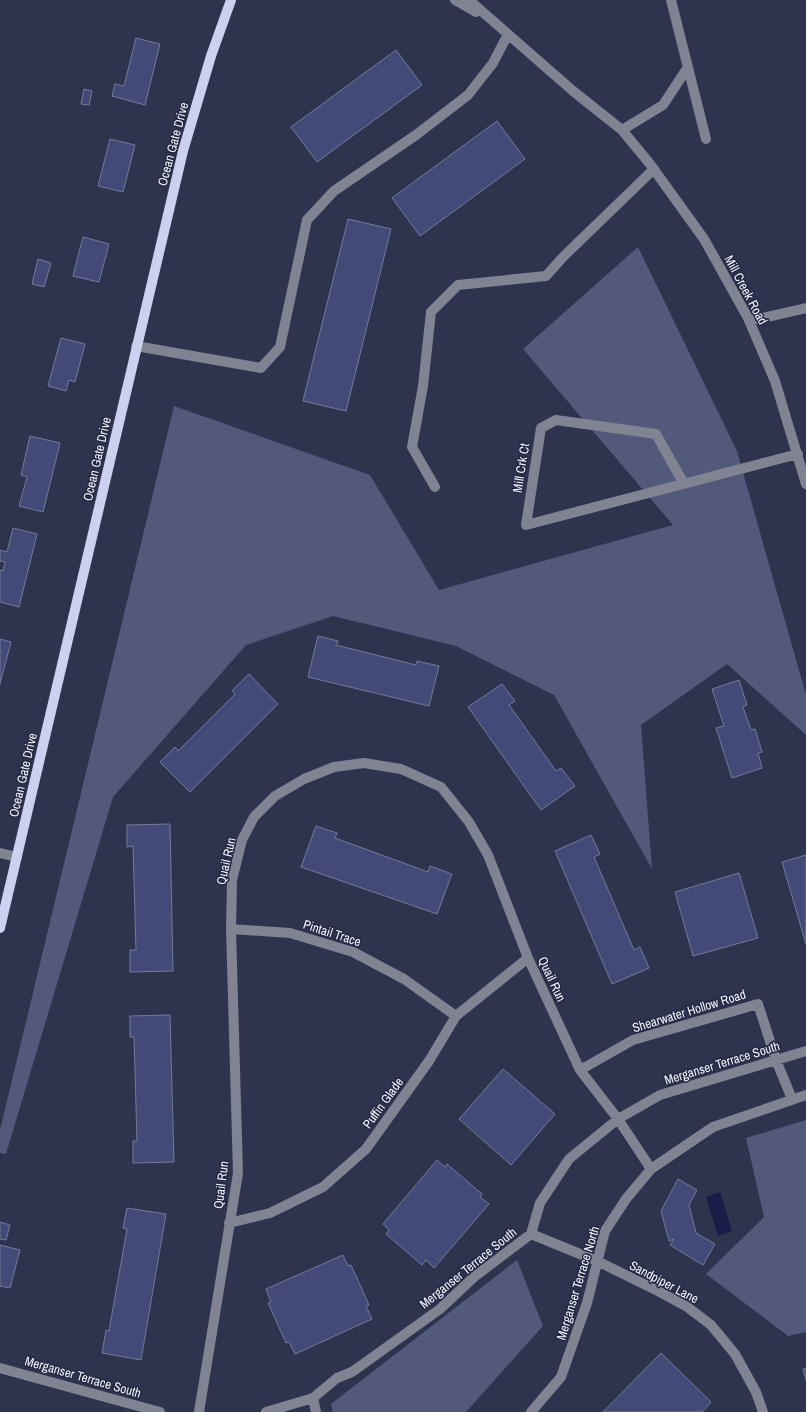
<svg xmlns="http://www.w3.org/2000/svg" width="806" height="1412" font-family="'Archivo Narrow',sans-serif">
  <style>
    .green { fill: #53597b }
    .water { fill: #191c46 }
    .building { fill: #434a78; stroke: #747a98 }
    .lines { fill: none; stroke-linecap: round; stroke-linejoin: round }
    .minor { stroke: #808391; stroke-width: 10 }
    .major { stroke: #cbd1ee; stroke-width: 10 }
    .labels { text-anchor: middle; dominant-baseline: central; stroke-width: 3; stroke-linejoin: round; paint-order: stroke }
    .street-label { font-size: 13px; fill: #f1f4fe; stroke: #252943 }
  </style>
  <rect width="100%" height="100%" fill="#2e334e"/>
  <path class="green" d="M638,247l99,204 69,244v40l-79,-71 -86,61 11,144 -98,-174 -98,-49 -123,-30 -87,29 -133,152 -107,357 -6,-1v-23l174,-724 196,69 69,115 234,-65 -150,-176z
    M806,1120v212l-18,4 -82,-62 58,-57 -18,-79z
    M517,1260l26,66 -77,86h-133l-2,-8z"/>
  <path class="water" d="M720,1192l12,39 -14,5 -12,-39z"/>
  <path class="building" d="M136,38l24,6 -15,61 -33,-9 3,-12 9,2z
    M396,50l26,35 -105,77 -26,-35z
    M84,89l8,2 -3,14 -8,-1z
    M497,121l28,38 -105,77 -28,-38z
    M110,139l25,6 -12,47 -25,-6z
    M348,219l43,10 -45,182 -43,-10z
    M83,237l26,7 -10,38 -26,-6z
    M38,259l13,4 -7,24 -12,-3z
    M61,338l24,6 -10,38 -6,-2 -3,11 -18,-5z
    M30,436l30,7 -17,69 -24,-6 8,-29 -6,-2z
    M13,528l24,6 -18,73 -19,-5v-32l3,1 2,-9 -5,-1v-11l7,2z
    M318,636l20,5 -2,4 80,20 1,-4 22,5 -10,40 -121,-29z
    M0,639l11,3 -11,42z
    M249,674l29,30 -88,88 -30,-30 15,-15 3,4 57,-57 -3,-3z
    M739,680l8,25 -4,2 8,23 4,-1 7,23 -4,1 4,15 -30,10 -16,-50 8,-2 -12,-37z
    M502,684l13,17 -6,4 47,66 5,-3 14,18 -34,24 -73,-103z
    M170,824l3,147 -43,1v-22h6l-3,-104 -6,1v-22z
    M316,826l21,7 -2,5 93,34 2,-6 22,8 -15,40 -136,-47z
    M591,835l9,19 -6,3 40,93 6,-3 9,21 -37,16 -57,-133z
    M806,855v89l-24,-82z
    M739,873l19,65 -65,18 -18,-64z
    M170,1015l4,147 -41,1v-22h4l-3,-104h-4v-21z
    M503,1069l52,45 -44,51 -52,-46z
    M437,1160l8,7 2,-3 35,30 -2,3 9,7 -55,64 -8,-8 -4,5 -36,-31 3,-4 -6,-6z
    M678,1179l19,11 -8,15 7,28 19,11 -12,21 -33,-20 4,-6 -5,2 -8,-30z
    M127,1208l39,6 -25,146 -39,-7 4,-23 3,1 18,-102 -4,-1z
    M0,1222l10,3 -4,15 -6,-1z
    M0,1245l20,5 -10,38 -10,-2z
    M343,1255l5,11 3,-1 18,40 -3,1 6,13 -77,35 -6,-12 -3,1 -18,-40 3,-1 -5,-13z
    M661,1353l50,49 -9,10h-99z
    M806,1368v12l-3,-11z"/>
  <g class="lines">
    <path class="minor" d="M455,0l21,12
      M469,0l104,91 49,39 28,34 54,75 44,79 27,63 31,103
      M671,0l35,139
      M622,130l41,-25 25,-38
      M749,321l57,-13
      M136,346l125,22 19,-21 27,-127 27,-29 82,-56 52,-40 25,-32 15,-29
      M684,484l-28,-50 -100,-14 -15,8 -15,97 272,-71
      M435,487l-23,-40 11,-61 8,-74 27,-27 88,-9 18,-20 90,-87
      M0,853l17,4
      M231,929l59,4 63,19 51,27 52,37
      M580,1070l53,-30 125,-36 18,56 16,39
      M229,1223l41,-10 53,-26 43,-38 63,-88 27,-45 72,-58
      M531,1234l66,27 61,30 28,15 25,19 24,29 21,38 7,20
      M0,1368l160,44
      M313,1398l3,14
      M199,1412l39,-239 -7,-244 1,-49 10,-40 12,-23 21,-21 29,-17 30,-12 30,-4 37,6 40,18 28,35 19,33 40,103 52,112 38,49 33,50
      M266,1412l47,-14 24,-20 15,-6 88,-63 34,-32 57,-43 9,-31 29,-44 49,-40 42,-24 146,-44
      M531,1412l30,-35 26,-74 18,-72 21,-32 25,-30 62,-42 93,-32"/>
    <path class="major" d="M0,928l183,-777 28,-95 20,-56"/>
  </g>
  <g class="labels">
    <g class="street-label">
      <text transform="translate(173 144) rotate(-75)">Ocean Gate Drive</text>
      <text transform="translate(746 290) rotate(62)">Mill Creek Road</text>
      <text transform="translate(97 459) rotate(-77)">Ocean Gate Drive</text>
      <text transform="translate(521 468) rotate(-81)">Mill Crk Ct</text>
      <text transform="translate(23 775) rotate(-77)">Ocean Gate Drive</text>
      <text transform="translate(226 861) rotate(-77)">Quail Run</text>
      <text transform="translate(332 933) rotate(18)">Pintail Trace</text>
      <text transform="translate(552 979) rotate(65)">Quail Run</text>
      <text transform="translate(689 1011) rotate(-17)">Shearwater Hollow Road</text>
      <text transform="translate(722 1063) rotate(-17)">Merganser Terrace South</text>
      <text transform="translate(383 1103) rotate(-54)">Puffin Glade</text>
      <text transform="translate(221 1185) rotate(-83)">Quail Run</text>
      <text transform="translate(468 1268) rotate(-39)">Merganser Terrace South</text>
      <text transform="translate(664 1282) rotate(28)">Sandpiper Lane</text>
      <text transform="translate(578 1283) rotate(-73)">Merganser Terrace North</text>
      <text transform="translate(83 1377) rotate(16)">Merganser Terrace South</text>
    </g>
  </g>
</svg>
